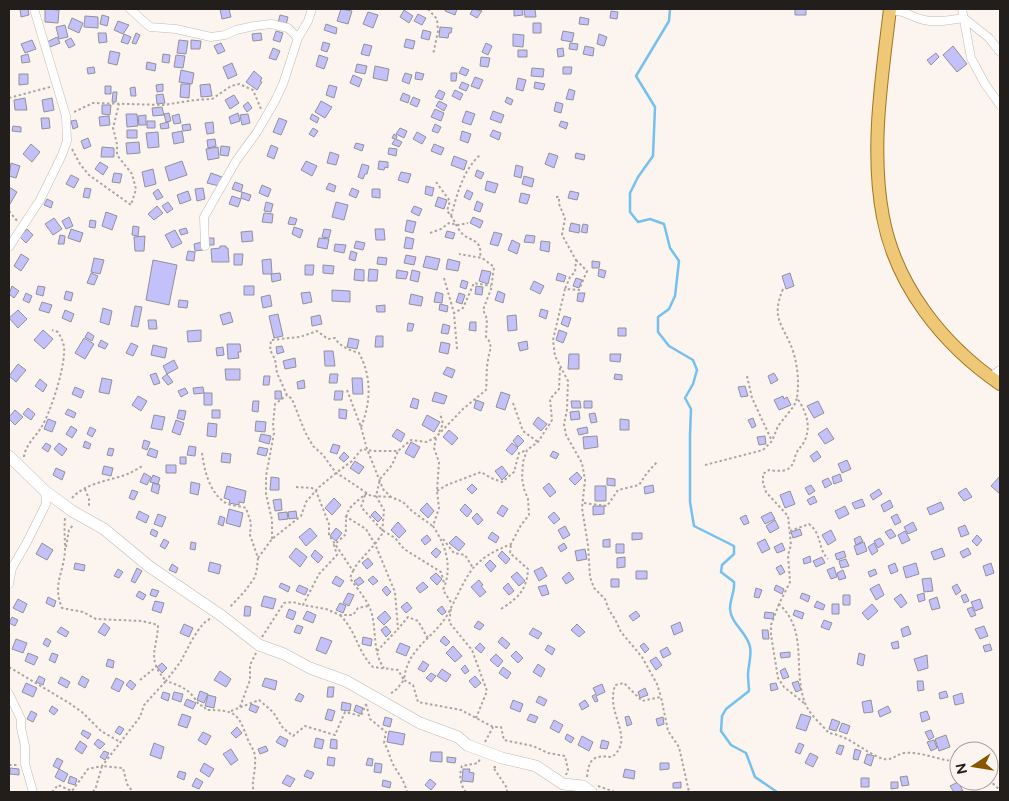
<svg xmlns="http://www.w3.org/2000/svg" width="1009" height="801" font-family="Figtree,sans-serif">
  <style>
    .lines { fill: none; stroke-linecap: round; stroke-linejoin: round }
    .stream { stroke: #74c0f0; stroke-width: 2.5 }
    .building { fill: #c3c0fa; stroke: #929199 }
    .street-casing { stroke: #c0b9b4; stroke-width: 9 }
    .secondary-casing { stroke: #c0b9b4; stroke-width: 12 }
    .primary-casing { stroke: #9f751d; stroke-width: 14 }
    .path { stroke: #aba5a1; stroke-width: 2; stroke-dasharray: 2.5 2.5; stroke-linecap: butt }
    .street { stroke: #fff; stroke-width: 8 }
    .secondary { stroke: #fff; stroke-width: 11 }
    .primary { stroke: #eec877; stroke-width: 12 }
  </style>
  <rect width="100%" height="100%" fill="#fcf4ef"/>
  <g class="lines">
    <path class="stream" d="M670,9l-1,12 -33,55 19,31 -2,49 -15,21 -8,16v19l8,10 12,-3 14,5 6,24 9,13 -4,35 -6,13 -11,8v15l11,14 24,14 4,10 -4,14 -8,14 6,11 -1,26v67l4,24 40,20v8l-12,11 -1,7 13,10c1,9 -4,17 -4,27 1,15 17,23 20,38 2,9 -2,19 -2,28 0,5 1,11 1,16l-23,18 -4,7 -1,15 10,14 15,8 9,24 22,15"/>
  </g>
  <path class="building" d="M20,9h8l1,6 -8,2z
    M45,9l14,1 -1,13 -13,-1z
    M220,9h9l2,8 -9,2z
    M341,9l11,2 -4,13 -11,-3z
    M445,9h12l-2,6 -10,-4z
    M473,9l9,2 -5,7 -7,-4z
    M514,9h8l1,6 -9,1z
    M524,9h11l1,8h-11z
    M795,9h11v6h-11z
    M404,10l9,6 -4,7 -9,-6z
    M611,11l7,1 -1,7 -7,-1z
    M368,12l10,3 -5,13 -10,-4z
    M418,14l8,4 -4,7 -8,-4z
    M102,15l7,2 -2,9 -7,-2z
    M280,15l8,2 -2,8 -8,-2z
    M85,16l13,1v11l-14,-1z
    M580,17l9,2 -1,6 -9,-1z
    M72,18l11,5 -4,10 -11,-5z
    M118,21l11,4 -6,9 -9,-4z
    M533,23h8v10h-8z
    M326,24l11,4 -1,6 -12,-4z
    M65,25l3,12 -9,2 -3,-12z
    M440,27l12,1 -1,5h-2l-1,5 -9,-1z
    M423,30l8,2 -2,8 -8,-2z
    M276,31l7,2 -3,9 -7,-2z
    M563,31l11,2 -2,9 -11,-2z
    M98,33h8l1,9 -8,1z
    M136,33l4,2 -4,9 -4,-1z
    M261,33l1,7 -9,1 -1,-7z
    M124,34l7,3 -3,7 -7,-2z
    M513,34l11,1 -1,12 -10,-1z
    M599,34l8,3 -3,9 -7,-2z
    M57,37l3,6 -10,4 -3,-5z
    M71,38l4,7 -6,3 -4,-7z
    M406,39l9,2 -2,8 -9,-2z
    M32,40l4,9 -11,4 -4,-9z
    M179,40l9,1 -2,13 -9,-1z
    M191,40l10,1 -1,8h-9z
    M323,42l7,2 -3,8 -6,-2z
    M221,43l4,8 -7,3 -4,-8z
    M486,43l6,3 -4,9 -6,-3z
    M570,43l8,1 -1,6 -8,-1z
    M364,44l8,2 -3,10 -8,-2z
    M585,46l9,2 -1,8 -10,-2z
    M953,46l14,18 -10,8 -14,-17z
    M273,48l7,3 -4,9 -7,-2z
    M563,48l1,8 -6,1 -1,-8z
    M518,50h9v7h-9z
    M110,51l10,2 -3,12 -9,-2z
    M936,53l3,4 -8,8 -4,-5z
    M28,54l2,8 -8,1 -1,-7z
    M163,54l7,1 -1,8 -7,-1z
    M176,55l9,1 -2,12 -9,-1z
    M319,55l9,3 -4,11 -8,-3z
    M481,57l9,1 -2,9 -8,-1z
    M147,62l9,2 -1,7 -9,-2z
    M232,63l5,12 -9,4 -5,-12z
    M357,64l10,2 -2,8 -10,-2z
    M375,66l14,3 -2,12 -14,-3z
    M94,67l1,6 -7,1 -1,-6z
    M462,67l7,3 -3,6 -7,-3z
    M563,67h9l-1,7h-8z
    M532,68l12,1 -1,8 -12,-1z
    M181,70l13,3 -2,11 -13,-2z
    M254,71l8,7 -2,3 2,1 -5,8 -11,-8z
    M416,72l8,2 -2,6 -7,-1z
    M405,73l7,2 -3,9 -7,-3z
    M451,73h6l-1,8h-5z
    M19,74h9v10l-9,1z
    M353,75l9,4 -3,8 -9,-4z
    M475,77l8,3 -4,9 -8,-3z
    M518,78l8,2 -3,11 -7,-2z
    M462,82l7,3 -3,6 -7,-3z
    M535,82l10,2 -2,6 -9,-2z
    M163,84v7l-6,1 -1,-7z
    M181,84h9l-1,14 -9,-1z
    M210,84l2,12 -11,1 -1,-12z
    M329,85l8,2 -3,11 -8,-3z
    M105,86h6v8h-6z
    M135,87l1,9h-5l-1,-8z
    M569,89l6,2 -2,9 -7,-1z
    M439,90l6,3 -3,7 -7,-3z
    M455,90l8,4 -3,6 -8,-4z
    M113,92h4l-1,10h-4z
    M403,93l7,3 -2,7 -8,-3z
    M163,94l2,9 -8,1 -1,-9z
    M234,95l5,8 -9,6 -5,-9z
    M413,97l7,3 -3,7 -7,-3z
    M507,97l6,3 -2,5 -6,-3z
    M25,98l2,12h-12l-1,-10z
    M52,98l2,12 -10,2 -2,-12z
    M321,101l11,6 -7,11 -10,-6z
    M439,101l8,4 -3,6 -8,-5z
    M248,102l4,6 -5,4 -4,-6z
    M556,102l7,2 -2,9 -7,-2z
    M102,105h9l-1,10 -8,-1z
    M162,107l2,8 -11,1 -1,-8z
    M435,109l9,4 -3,8 -10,-4z
    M466,111l9,3 -4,11 -9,-3z
    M493,111l11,4 -3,8 -11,-4z
    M169,113l2,8 -5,1 -2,-8z
    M238,113l2,8 -9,3 -2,-7z
    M126,114h11l1,12 -11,1z
    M179,114l2,9 -7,1 -2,-8z
    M248,114l2,9 -8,2 -2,-10z
    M312,114l7,4 -2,5 -7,-4z
    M146,115v10h-7l-1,-9z
    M109,116l1,9 -10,1 -1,-9z
    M41,118h8l1,10 -8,1z
    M279,118l8,3 -6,14 -8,-3z
    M76,120l2,7 -5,2 -2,-8z
    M147,121h8v7h-8z
    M561,121l7,2 -2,6 -7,-3z
    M168,122l1,6 -8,1 -1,-5z
    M213,122l1,11 -7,1 -2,-11z
    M190,124l1,6 -8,1 -1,-6z
    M435,124l6,3 -3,6 -6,-2z
    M13,126l8,1v5l-9,-1z
    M313,128l5,3 -4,6 -5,-3z
    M400,128l7,3 -3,7 -8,-4z
    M127,130h10v8h-10z
    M493,130l8,3 -2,7 -9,-4z
    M182,131l2,11 -10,2 -2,-11z
    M462,131l9,3 -3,9 -8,-3z
    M158,132l1,15 -11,1 -2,-15z
    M417,132l9,5 -4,7 -9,-5z
    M394,134l3,2 -1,3 6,3 -3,5 -7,-3 3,-5 -3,-1z
    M88,138l3,8 -7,3 -3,-8z
    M215,139l1,7 -8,2 -1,-8z
    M139,142l1,11 -13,1 -1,-11z
    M356,143l8,2 -2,6 -8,-3z
    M31,144l9,8 -8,10 -9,-8z
    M434,144l10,4 -3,7 -10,-4z
    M271,145l7,3 -4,11 -7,-3z
    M221,146l9,1 -2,9 -8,-1z
    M102,147l12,1v9h-13z
    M218,147l1,11 -11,2 -2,-11z
    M389,148l8,1 -1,7 -8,-2z
    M330,152l9,3 -3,10 -9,-2z
    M549,153l9,3 -4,12 -9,-4z
    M576,153l9,2 -1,5 -9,-2z
    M454,156l13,5 -3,9 -13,-5z
    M182,161l5,14 -18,6 -4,-14z
    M306,161l11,5 -5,10 -11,-6z
    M379,161l9,1v6l-3,-1 -1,3 -6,-1z
    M100,162l8,5 -5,8 -8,-6z
    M11,163l9,3 -4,12 -7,-2z
    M362,164l7,2 -2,8h-2l-2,5 -5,-2z
    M516,165l7,2 -2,11 -7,-2z
    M153,169l3,15 -11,3 -3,-15z
    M477,170l7,3 -3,6 -6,-3z
    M401,172l10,2 -3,9 -10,-3z
    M114,173l8,1 -2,9 -8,-1z
    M211,173l11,4 -3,9 -12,-3z
    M71,175l8,4 -5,9 -8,-4z
    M524,176l10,3 -2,8 -10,-3z
    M487,181l11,3 -3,9 -10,-3z
    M235,182l8,3 -2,7 -9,-3z
    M329,183l7,3 -2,6 -8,-3z
    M262,185l9,4 -3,8 -9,-4z
    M426,186l8,2 -2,8 -7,-2z
    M9,187l8,5 -7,12 -1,-1z
    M85,188l6,1 -2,9 -6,-1z
    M203,188l2,11 -8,2 -2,-12z
    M352,188l7,3 -3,7 -7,-3z
    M158,189l5,8 -6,3 -4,-7z
    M372,189h8v9l-8,-1z
    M467,190l6,3 -3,7 -6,-3z
    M188,191l3,9 -11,4 -3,-9z
    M570,191l9,2 -2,7 -9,-2z
    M242,192l9,3 -2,6 -8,-3z
    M521,193l9,2 -3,9 -8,-2z
    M232,196l9,3 -3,8 -9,-3z
    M438,197l9,3 -3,9 -9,-3z
    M47,199l6,3 -2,6 -7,-3z
    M477,201l6,3 -3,8 -6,-2z
    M168,202l5,7 -6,4 -5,-7z
    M266,202l7,2 -2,8 -7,-1z
    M336,202l12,3 -4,15 -12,-3z
    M157,206l6,7 -9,7 -6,-6z
    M414,206l8,3 -3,7 -8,-4z
    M106,212l11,4 -5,14 -10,-4z
    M264,213l9,1 -1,9 -10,-1z
    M69,217l4,9 -7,3 -4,-8z
    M290,217l7,2 -2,6 -7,-1z
    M473,217l10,4 -3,7 -10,-5z
    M54,218l8,11 -9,6 -8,-11z
    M90,220l6,1 -1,7 -6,-1z
    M407,220l9,2 -3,11 -8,-2z
    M571,223l9,2 -1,8 -10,-2z
    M583,224l5,1 -1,8 -6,-1z
    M133,226l6,1 -1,9 -6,-1z
    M294,227l9,3 -3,8 -8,-4z
    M186,228l2,5 -7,2 -2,-5z
    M27,229l6,6 -7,8 -6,-6z
    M71,229l12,4 -3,9 -12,-4z
    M324,229l7,1 -2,8 -7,-1z
    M375,229h9l1,11h-9z
    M175,230l7,13 -10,5 -7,-13z
    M252,231l1,10 -11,1 -1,-10z
    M447,231l8,2 -2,6 -8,-2z
    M494,232l8,2 -4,12 -8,-2z
    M60,235l5,1 -1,8h-6z
    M526,235l9,1 -1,7 -10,-1z
    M145,236l-1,15h-9l-1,-14z
    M406,237l8,2 -2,10 -8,-1z
    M207,238h7v7h-7z
    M319,238l10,1 -2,10 -10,-2z
    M512,240l8,4 -3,10 -9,-4z
    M356,241l9,2 -2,7 -9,-2z
    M541,241l9,1 -1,10 -9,-2z
    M202,242l1,8 -8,1 -1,-7z
    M335,244l11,1 -2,8 -10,-2z
    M220,246h6v2h2l1,14h-17l-1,-13 9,-1z
    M188,251l7,1 -1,9 -8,-1z
    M351,251l6,2 -2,8 -6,-2z
    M21,254l8,5 -8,12 -7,-5z
    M234,254h9l-1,11h-8z
    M406,255l10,2 -2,8 -10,-2z
    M426,256l14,3 -3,11 -14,-3z
    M378,257l9,1 -1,7 -9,-1z
    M94,258l10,2 -4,14 -9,-2z
    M271,259l1,15h-9l-1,-14z
    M448,259l12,3 -2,9 -12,-2z
    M153,260l24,5 -8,40 -23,-5z
    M592,261l8,1 -1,6h-7z
    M305,265h9l-1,10h-8z
    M323,265l11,1 -1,8 -10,-1z
    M355,269l9,1v11l-10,-1z
    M369,269l9,1 -1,11h-9z
    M599,269l7,2 -2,7 -6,-2z
    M397,270l11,2 -2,7 -10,-1z
    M412,270l8,2 -2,10 -8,-2z
    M482,270l9,2 -3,12 -9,-3z
    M91,273l7,3 -4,9 -7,-2z
    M280,273l1,7 -9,2 -1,-8z
    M558,273l8,3 -2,6 -8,-2z
    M790,273l4,13 -8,3 -4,-13z
    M576,278l6,2 -3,8 -6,-2z
    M462,280l6,2 -2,7 -6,-2z
    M534,281l10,5 -4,8 -10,-5z
    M12,286l7,5 -5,7 -5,-4z
    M38,286l7,1 -2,9 -7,-2z
    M244,286h10v9h-10z
    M476,286l7,1 -1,8 -7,-1z
    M332,290l18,1v11l-18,-1z
    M66,291l7,2 -2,8 -7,-2z
    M498,291l7,3 -2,9 -8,-3z
    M310,292l2,10 -9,2 -2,-11z
    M436,292l7,2 -1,9 -8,-1z
    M26,293l6,3 -3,7 -6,-3z
    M459,293l6,2 -3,9 -6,-2z
    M578,293h7l-2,9 -6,-1z
    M411,294l12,3 -2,9 -12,-2z
    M270,295l2,11 -9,2 -2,-11z
    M179,300l9,1 -1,7 -9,-1z
    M42,302l10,3 -3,8 -10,-3z
    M440,304l8,2 -1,6 -8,-2z
    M385,305v7h-8l-1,-6z
    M135,306l7,1 -4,20 -7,-1z
    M103,308l9,3 -3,14 -9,-3z
    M541,309l7,2 -2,8 -7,-3z
    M18,310l9,9 -9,9 -9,-10z
    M65,310l9,4 -3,8 -9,-4z
    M230,312l3,10 -10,3 -3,-10z
    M278,314l5,22 -9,2 -5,-22z
    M320,315l2,9 -10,2 -1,-9z
    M516,315l1,15 -9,1 -1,-15z
    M564,316l7,2 -3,9 -7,-3z
    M148,320h8l1,9h-8z
    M470,322h6v9l-7,-1z
    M408,323l6,1 -2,7h-5z
    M443,324l7,2 -2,8 -7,-1z
    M618,328h8v8h-8z
    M43,330l10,9 -9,10 -10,-9z
    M201,330v11l-13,1 -1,-11z
    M559,330l8,3 -4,10 -7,-3z
    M88,332l6,4 -2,5 -7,-4z
    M376,336h7v11h-8z
    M84,338l10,6 -9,15 -10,-6z
    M349,338l10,2 -2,9 -10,-2z
    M101,340l7,4 -3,5 -7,-3z
    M527,341l1,8 -8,2 -2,-8z
    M441,342l9,2 -2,10 -9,-2z
    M131,343l7,3 -5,10 -7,-3z
    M227,344h13l1,8h-3l1,6 -11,1z
    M153,345l14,3 -2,10 -14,-3z
    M282,346l2,6 -7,2 -1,-7z
    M223,347l1,8 -7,1 -1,-8z
    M324,351h9l2,15h-10z
    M569,354h10v15h-11z
    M610,354h11l-1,8 -10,-1z
    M295,358l1,9 -11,2 -2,-8z
    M174,360l4,8 -11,6 -4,-8z
    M18,364l8,6 -10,12 -7,-6z
    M447,367l8,3 -3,8 -9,-4z
    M225,369h15v11h-14z
    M156,373l4,10 -6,2 -4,-10z
    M774,373l4,7 -7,4 -3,-8z
    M167,374l6,8 -5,3 -6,-7z
    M330,374h8l-1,9h-8z
    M615,374l7,1v5l-8,-1z
    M264,376h6l-1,9h-6z
    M102,378l10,2 -3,14 -10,-2z
    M352,378h10l1,16h-10z
    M40,379l7,6 -4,7 -8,-6z
    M304,380l1,8 -7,1 -1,-7z
    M745,386l3,10 -7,1 -3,-10z
    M75,387l9,4 -3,7 -9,-4z
    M203,387l1,6 -10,1 -1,-6z
    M185,388l3,5 -7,4 -3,-6z
    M275,391h6l1,8h-7z
    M335,391h8l-1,9h-8z
    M435,392l12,4 -3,8 -12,-3z
    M501,392l9,3 -5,15 -9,-3z
    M204,393h8v12h-8z
    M138,396l9,5 -6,10 -9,-6z
    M783,396l1,3 3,-2 4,8 -12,5 -5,-10z
    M413,398l6,2 -2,9 -7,-2z
    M476,400l8,3 -3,8 -7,-3z
    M253,401h6l-1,11 -6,-1z
    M571,401h9l1,7h-9z
    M584,401h8v7h-8z
    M818,401l6,12 -10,5 -7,-12z
    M28,408l7,6 -4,6 -8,-6z
    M68,409l8,4 -2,5 -9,-4z
    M339,409l8,1 -1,9 -7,-1z
    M15,410l8,7 -8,8 -6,-6v-2z
    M179,410l7,1 -2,9 -7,-2z
    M212,410h8v8h-8z
    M579,411l1,8 -9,1 -1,-8z
    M595,413l2,9 -6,1 -2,-9z
    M154,415l11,2 -3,13 -11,-2z
    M427,415l13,7 -6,10 -12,-7z
    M538,417l9,7 -6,7 -8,-7z
    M753,418l3,8 -4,2 -4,-8z
    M48,419l8,3 -4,10 -8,-3z
    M620,419l9,1v10h-9z
    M176,420l8,3 -4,12 -8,-3z
    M256,421l10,1 -1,10 -10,-1z
    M208,423l9,1 -1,13 -9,-1z
    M71,426l6,4 -5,8 -6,-4z
    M90,427l6,3 -4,7 -5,-3z
    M587,427l1,6 -9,2 -2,-6z
    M827,428l7,11 -9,5 -7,-10z
    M397,429l8,5 -4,8 -9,-6z
    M449,430l9,8 -6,7 -9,-8z
    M261,434l10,2 -2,8 -10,-3z
    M518,435l6,6 -6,6 -5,-6z
    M597,436l1,11 -14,2 -1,-12z
    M765,436l1,8 -7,1 -2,-8z
    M144,440l6,2 -3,8 -5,-2z
    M85,441l6,3 -2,5 -6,-2z
    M411,442l9,5 -6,11 -9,-5z
    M46,443l5,3 -3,6 -6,-4z
    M59,443l8,6 -5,7 -8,-7z
    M512,443l6,5 -6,7 -6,-5z
    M333,444l7,2 -3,8 -7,-2z
    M189,446l7,1 -1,9 -8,-1z
    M259,447l9,2 -2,7 -9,-2z
    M109,448l5,1 -2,7 -5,-1z
    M150,448l8,3 -2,7 -9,-3z
    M553,451l6,3 -3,5 -6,-3z
    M817,451l4,6 -7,5 -4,-6z
    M344,452l5,5 -5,5 -5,-4z
    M222,453l9,1 -1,9 -9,-1z
    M180,457h6v7h-6z
    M847,460l4,9 -9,4 -4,-9z
    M355,461l9,6 -5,7 -9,-6z
    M166,465h10v8h-10z
    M104,466l9,2 -2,8 -9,-2z
    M502,466l6,8 -6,6 -7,-9z
    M56,468l9,4 -3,8 -9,-5z
    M577,472l5,6 -7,7 -6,-6z
    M144,473l7,4 -4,8 -7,-3z
    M840,474l2,7 -8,3 -2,-7z
    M153,475l7,3 -2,6 -8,-2z
    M1000,476v18l-9,-8z
    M271,477l8,1v12h-9z
    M607,478l8,1v7l-8,-1z
    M828,478l4,6 -7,4 -3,-7z
    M191,482l9,2 -2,11 -8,-2z
    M153,483l7,2 -2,9 -7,-3z
    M549,483l7,9 -6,5 -7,-9z
    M472,484l5,5 -5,5 -5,-5z
    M653,485l1,7 -9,2 -1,-7z
    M811,485l4,6 -6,4 -4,-7z
    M227,486l19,5 -2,12 -5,-1v3l-10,-2 1,-3 -6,-2z
    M595,486h11v15h-11z
    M966,488l6,9 -8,4 -6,-8z
    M879,489l3,5 -9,6 -3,-5z
    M132,490l6,2 -4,8 -5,-2z
    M790,491l5,13 -10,4 -5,-13z
    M814,496l3,6 -7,3 -3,-5z
    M334,498l7,7 -9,10 -7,-7z
    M281,499l1,11 -7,1 -2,-11z
    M862,499l3,7 -10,3 -3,-6z
    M890,500l3,7 -9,5 -3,-7z
    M941,502l3,7 -14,6 -3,-7z
    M427,503l7,8 -6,7 -8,-8z
    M465,504l7,7 -5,6 -7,-7z
    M502,505l6,4 -5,8 -6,-4z
    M593,506h11v8l-11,1z
    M845,506l4,8 -10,5 -4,-8z
    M229,509l14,4 -3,14 -14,-4z
    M139,511l10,5 -3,7 -10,-5z
    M296,511l1,7 -8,1 -1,-7z
    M375,511l7,7 -4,4 -7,-7z
    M287,512l1,7 -9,1 -1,-7z
    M554,512l6,7 -6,5 -6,-7z
    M771,512l4,7 -10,5 -4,-7z
    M477,513l6,7 -5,5 -6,-7z
    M158,514l8,3 -4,10 -8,-3z
    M897,514l4,8 -6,3 -4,-8z
    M746,515l3,8 -5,2 -4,-7z
    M220,516l5,2 -2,8 -5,-2z
    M775,520l4,8 -9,5 -4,-7z
    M398,522l8,9 -7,7 -8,-8z
    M913,522l4,8 -9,4 -4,-7z
    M965,525l4,9 -8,3 -3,-9z
    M565,526l5,9 -7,4 -5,-9z
    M310,528l7,8 -11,10 -7,-9z
    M336,528l6,5 -6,8 -6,-5z
    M152,529l6,3 -2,5 -6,-3z
    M800,529l2,6 -9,3 -2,-6z
    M891,529l5,7 -6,3 -5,-7z
    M831,530l5,10 -8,5 -6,-10z
    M905,531l5,9 -8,4 -4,-9z
    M492,532l7,5 -3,6 -8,-5z
    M632,533h10v6l-10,1z
    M427,535l4,5 -6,5 -4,-5z
    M977,535l5,5 -5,6 -5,-5z
    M456,536l9,8 -6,7 -10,-8z
    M860,536l3,5 -7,4 -2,-6z
    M880,538l4,6 -6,4 -4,-7z
    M164,539l5,3 -4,7 -5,-3z
    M610,539v8h-7v-7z
    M765,539l5,10 -8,4 -5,-10z
    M191,542l5,1 -1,7 -5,-1z
    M864,542l3,9 -10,4 -3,-9z
    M42,543l11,7 -6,10 -11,-6z
    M564,543l3,5 -6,4 -3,-5z
    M782,543l3,7 -8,3 -3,-6z
    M874,543l4,8 -6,4 -4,-8z
    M616,544h8v9h-8z
    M296,548l11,9 -7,10 -11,-10z
    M436,548l5,4 -5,6 -5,-5z
    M942,548l3,8 -11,4 -3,-8z
    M968,548l3,6 -8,4 -3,-6z
    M585,549l2,10 -10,2 -2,-10z
    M315,550l8,7 -5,6 -7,-7z
    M502,551l8,8 -4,5 -8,-8z
    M844,551l2,6 -9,3 -2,-6z
    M810,556l1,6 -7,2 -1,-5z
    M625,557v10l-8,1v-10z
    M822,557l3,6 -9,4 -3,-6z
    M368,558l5,6 -6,5 -5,-6z
    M846,559l3,7 -8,2 -2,-7z
    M490,560l6,6 -5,6 -6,-7z
    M210,562l11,3 -2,9 -11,-3z
    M75,563l10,2 -1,6 -10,-2z
    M895,563l3,8 -7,3 -3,-8z
    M916,563l3,11 -13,4 -3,-11z
    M991,563l3,10 -8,3 -3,-10z
    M172,564l6,4 -2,5 -7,-3z
    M781,565l4,7 -5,3 -4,-7z
    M542,567l5,9 -8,5 -5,-10z
    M834,567l3,10 -6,2 -4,-9z
    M137,568l5,3 -7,12 -4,-2z
    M118,569l5,3 -4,6 -5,-2z
    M875,569l2,5 -7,3 -2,-5z
    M843,570l3,8 -7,2 -2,-7z
    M636,571h11v8h-11z
    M517,572l8,9 -6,5 -8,-9z
    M569,572l5,7 -8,5 -4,-6z
    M436,573l6,6 -5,6 -7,-7z
    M336,576l8,5 -4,6 -8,-4z
    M373,576l5,5 -5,4 -5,-5z
    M360,577l4,5 -6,4 -4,-5z
    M931,578l2,13 -9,1 -2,-13z
    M611,579h8v8h-8z
    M479,580l4,5 -2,1 5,6 -6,5 -9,-10z
    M423,582l5,5 -8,6 -4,-5z
    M281,583l9,4 -2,5 -9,-5z
    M508,583l6,8 -5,4 -6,-7z
    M879,584l5,11 -8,5 -6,-11z
    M957,584l4,7 -5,4 -4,-8z
    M299,585l9,4 -3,6 -9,-4z
    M546,585l3,9 -7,2 -4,-9z
    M776,585l8,4 -2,5 -8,-4z
    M386,586l5,6 -4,4 -5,-6z
    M756,588l6,2 -3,8 -5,-1z
    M152,589l7,2 -3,6 -6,-2z
    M139,591l7,4 -3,5 -7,-4z
    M348,593l6,2 -5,11 -6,-3z
    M802,593l8,3 -2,6 -8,-4z
    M924,593l1,7 -6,2 -2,-7z
    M901,594l6,9 -6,5 -7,-9z
    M966,594l3,7 -5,2 -3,-7z
    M843,595h7v10h-7z
    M264,596l12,3 -3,10 -12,-3z
    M48,597l8,4 -2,6 -8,-4z
    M937,597l3,11 -8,2 -3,-10z
    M18,599l9,5 -4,9 -10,-5z
    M980,599l3,9 -8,3 -4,-9z
    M155,601l9,2 -3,10 -9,-3z
    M817,601l8,4 -2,5 -9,-3z
    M407,602l5,6 -6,5 -5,-6z
    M340,603l6,3 -3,7 -7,-3z
    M832,604h7v10h-7z
    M872,604l6,7 -10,9 -6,-7z
    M245,606l6,1 -1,9h-6z
    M442,606l4,6 -4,3 -5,-5z
    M972,607l4,8 -5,2 -4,-8z
    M289,609l7,3 -3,8 -7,-3z
    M795,610l9,3 -2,6 -9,-4z
    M307,611l9,4 -3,8 -10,-4z
    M385,611l6,7 -7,7 -7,-7z
    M636,611l4,5 -7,5 -4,-5z
    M765,612l9,1 -1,6 -9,-1z
    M12,617l6,3 -3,6 -6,-3z
    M824,620l8,3 -3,7 -8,-3z
    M478,621l6,4 -4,5 -6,-3z
    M680,622l3,9 -9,4 -3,-9z
    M104,623l6,5 -5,8 -7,-4z
    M184,624l9,4 -4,9 -9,-4z
    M577,624l8,8 -6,5 -8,-7z
    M297,625l6,2 -3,7 -6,-2z
    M386,626l5,6 -5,5 -5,-7z
    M908,626l3,8 -8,3 -2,-8z
    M984,626l4,10 -8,3 -5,-10z
    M61,627l8,5 -3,5 -9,-5z
    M533,628l9,5 -4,6 -9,-5z
    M762,630h6l1,9h-6z
    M444,636l6,6 -4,4 -6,-5z
    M321,637l11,4 -6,13 -10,-4z
    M363,637l9,2 -1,7 -9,-2z
    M502,637l8,7 -4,5 -8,-7z
    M46,638l5,3 -3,6 -5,-3z
    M16,639l11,4 -4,10 -11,-4z
    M898,641l1,7 -6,1 -2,-6z
    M400,643l10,4 -4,9 -10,-4z
    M480,643l5,5 -4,5 -6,-5z
    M644,643l5,6 -4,4 -5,-7z
    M990,644l2,6 -7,2 -2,-6z
    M548,645l7,4 -3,6 -7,-5z
    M453,646l9,10 -7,6 -9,-9z
    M667,647l4,7 -8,4 -3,-7z
    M516,651l7,7 -5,5 -7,-7z
    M790,652v5l-9,1 -1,-5z
    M28,653l10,4 -4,8 -9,-4z
    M52,653l6,2 -3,8 -6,-3z
    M859,653l6,2 -2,11 -6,-2z
    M496,654l7,7 -5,6 -8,-7z
    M927,655l1,13 -10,3 -4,-12z
    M656,657l6,8 -6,5 -6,-9z
    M108,659l6,2 -1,7 -7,-2z
    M423,661l6,4 -5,7 -6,-3z
    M162,663l5,5 -5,5 -5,-6z
    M538,664l7,5 -4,8 -8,-5z
    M465,665l4,6 -4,3 -4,-5z
    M503,667l8,6 -4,6 -8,-6z
    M785,668l4,9 -6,2 -3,-8z
    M442,669l9,6 -5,7 -9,-6z
    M220,671l11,8 -5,8 -12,-7z
    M431,673l5,3 -5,6 -5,-4z
    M39,676l6,3 -2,6 -7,-3z
    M82,676l7,4 -4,8 -7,-4z
    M475,676l6,7 -6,5 -6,-7z
    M61,677l9,5 -3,6 -9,-5z
    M116,678l8,4 -5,10 -8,-4z
    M265,678l12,3 -2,9 -13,-4z
    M130,680l6,5 -4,5 -6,-5z
    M798,681l3,9 -5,2 -4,-9z
    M917,681h6l1,9 -6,1z
    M26,683l11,5 -4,9 -11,-5z
    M776,683l2,6 -7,2 -1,-7z
    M602,684l3,8 -9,4 2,5 -3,1 -3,-6 4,-2 -3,-6z
    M328,687h6l-1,10h-6z
    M645,688l3,7 -8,3 -2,-6z
    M200,691l8,3 -4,9 -7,-3z
    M946,691l2,6 -8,2 -1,-6z
    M163,692l7,2 -2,7 -7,-3z
    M174,692l9,2 -2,8 -9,-3z
    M299,693l5,3 -3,6 -6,-2z
    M962,693l2,10 -9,2 -2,-9z
    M208,695l8,2 -2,11 -9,-2z
    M539,696l8,4 -3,6 -8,-4z
    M187,699l9,4 -3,6 -9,-4z
    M513,700l10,4 -3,8 -10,-4z
    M585,700l4,6 -7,4 -3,-6z
    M871,700l2,12 -9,1 -2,-11z
    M342,702l9,2 -1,7 -9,-1z
    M251,704l8,3 -3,6 -7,-3z
    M356,705l7,3 -2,6 -7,-3z
    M52,706l6,4 -4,5 -5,-4z
    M888,706l3,6 -11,5 -2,-6z
    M328,709l7,2 -3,10 -7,-2z
    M31,711l6,3 -4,8 -6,-3z
    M927,711l3,8 -8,3 -2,-9z
    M182,714l9,3 -4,11 -9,-3z
    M530,714l8,3 -3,6 -8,-3z
    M801,714l10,3 -5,14 -10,-3z
    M629,716l3,8 -5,2 -2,-9z
    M385,717l7,2 -2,8 -7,-2z
    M663,717l1,7 -6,2 -2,-7z
    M832,719l8,3 -4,9 -7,-2z
    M554,720l9,5 -4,8 -9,-5z
    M842,723l8,3 -3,8 -8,-3z
    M119,726l5,3 -4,6 -5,-3z
    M237,727l5,6 -6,5 -5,-5z
    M83,730l8,4 -3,5 -7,-5z
    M931,730l3,7 -5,3 -4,-8z
    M389,731l16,3 -2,11 -16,-3z
    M203,732l8,4 -5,9 -8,-5z
    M567,734l7,4 -3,5 -6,-4z
    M946,735l4,12 -11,4 -4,-12z
    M280,736l8,4 -3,7 -9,-5z
    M582,736l11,6 -4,9 -11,-6z
    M316,738l8,2 -2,9 -8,-2z
    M98,739l7,5 -5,5 -6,-5z
    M331,739l6,1v9l-7,-1z
    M602,740l7,2 -2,7 -7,-1z
    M934,740l3,8 -6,3 -4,-9z
    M80,741l7,5 -5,8 -7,-5z
    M154,743l10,4 -3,12 -11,-4z
    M799,743l5,2 -4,9 -5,-2z
    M839,745l5,1 -3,9 -5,-2z
    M266,746l2,5 -8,3 -2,-5z
    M231,749l7,11 -7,5 -8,-11z
    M855,749l6,2 -3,9 -5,-1z
    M104,751l5,2 -4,7 -5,-3z
    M431,752h11v10l-12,-1z
    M810,753l8,4 -5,10 -8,-4z
    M867,754l7,2 -3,10 -7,-3z
    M328,757l7,1 -1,8 -7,-1z
    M447,757l9,1 -1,5 -8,-1z
    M57,758l6,3 -4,8 -6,-3z
    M368,758l5,1 -1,7 -6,-1z
    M204,763l10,6 -5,8 -9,-6z
    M375,763l7,1 -1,9 -7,-1z
    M660,763h9v6l-9,1z
    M10,768l9,1v6l-9,-1z
    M59,769l9,5 -4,8 -9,-5z
    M463,769h7l-1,3 5,1 -1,9 -11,-1z
    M625,769l10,2 -1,8 -11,-2z
    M307,770l7,3 -3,6 -7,-3z
    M179,771l7,2 -2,7 -7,-3z
    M287,775l8,4 -5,8 -8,-4z
    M70,776l7,3 -2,6 -7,-2z
    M907,776l2,9 -7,1 -2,-9z
    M196,778l7,4 -4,7 -7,-3z
    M861,778h8v9h-8z
    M430,779l6,5 -5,6 -6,-5z
    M383,780l8,2 -1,6 -8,-2z
    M681,782v6h-8v-5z
    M891,782h7v6l-7,1z
    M958,782l5,9 -9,1 -4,-6z"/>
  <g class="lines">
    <defs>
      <path id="street" d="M130,9l20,18 26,2 35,8 14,-2 11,-5 18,-4 17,-2 17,4 10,10
        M962,9l9,49 14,26 15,21
        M890,11c16,-1 20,6 34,9 13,3 27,0 40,-2l25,20 11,14
        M205,246l-1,-29 32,-56 21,-29 18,-31 8,-17 15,-46 10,-17 4,-12
        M9,247l31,-47 22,-45 5,-14 -1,-25 -32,-107
        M990,377l10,-7
        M9,584l3,-16 15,-26 19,-38 -1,-13
        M9,694l12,25v9l4,18v18l8,28"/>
      <path id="secondary" d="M9,456l36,35 27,20 32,18 46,38 72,49 37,29 25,9 26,14 36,13 74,42 38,14 9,8 35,13 34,8 27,18 20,2 8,6"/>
      <path id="primary" d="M890,9c-8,68 -20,140 -7,208 13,69 60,128 117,167"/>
    </defs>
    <use href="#street" class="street-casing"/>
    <use href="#secondary" class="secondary-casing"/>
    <use href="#primary" class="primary-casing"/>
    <path class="path" d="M428,9l9,10 1,12 -5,24
      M9,98l41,-11
      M74,112l19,-9 70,2 32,-5 17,-1 19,-13 8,-2 14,6 8,19
      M72,149l8,15 9,11 42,30 5,-16 -4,-15 -15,-19v-11l-4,-16 6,-24
      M436,182l14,19 -3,10c6,6 8,13 13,20 7,11 23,6 20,26
      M556,197h3v7l6,14 -3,17 14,25 -1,12 -5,5 -5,12
      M9,211l9,11
      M451,216c6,-21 12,-46 29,-61
      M430,233l11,-4 8,-6 9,2 10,-2
      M576,260l11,11 -8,19 -14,-1 -12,51 2,16 13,25 -1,29 -3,14 2,11 16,28 3,17 -3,28 6,37 2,32 4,11 11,11 4,11 6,9 6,13 21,25 15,27 4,13
      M444,278l10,35
      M783,289c-13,31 1,36 10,62 5,16 6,31 4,47
      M457,349l-3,-36 9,-5 11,-25 17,3
      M560,368l-1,21 -9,10 2,21 -14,22 -11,8 -4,12 -1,16 2,11 4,10 1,16 -8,10 -10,19c-16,7 -24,10 -36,22 -10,10 -21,38 -29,51 -15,23 -39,32 -42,63l9,5 5,17 43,8 32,17h8l3,13 29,6 15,7 17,3 3,14 -2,5
      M747,376l5,22 19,41
      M347,390l14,37 6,22 16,40 8,8 12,5 9,9 22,16
      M513,403l10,28 15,11
      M361,427c10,-25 11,-50 -2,-74 -9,-3 -19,-6 -24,-15l-7,1 -11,-8 -17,6 -29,3 -1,10 5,9 2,14 10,22 5,4 13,33 8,14 10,9 13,18 10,6 25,17 20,1
      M439,432l4,-8 -3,-11
      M436,438l-2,10 5,14 -2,29 2,17 -6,18c13,20 20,41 10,64l9,14
      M202,453c2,17 8,41 24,50 6,3 14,3 20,5l5,15 -1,12 8,23 -1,10 -2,9 -10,14 -16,17
      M24,457c1,-11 11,-20 17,-29 10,-17 22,-55 23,-74 1,-9 -2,-15 -6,-22l-6,-2
      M705,465l58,-15 9,-9 6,-15 16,-20 3,-8c9,13 15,29 7,44 -2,4 -5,6 -7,10 -2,3 -2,8 -4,11 -4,10 -15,8 -24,7l-6,4v9l3,9 22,24 3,29 -3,10 2,27 -11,22c30,28 13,64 26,99 4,11 16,21 24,30 19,3 32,16 49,24 13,6 16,-2 26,-4 19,-2 37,9 55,8
      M296,487l16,1 4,3 13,33v11l24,36 -3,7c7,11 17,21 21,33 6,19 1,41 13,57
      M85,489l4,10v9
      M437,491l10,-6 34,-13 10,6 11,4 12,-10 5,-19 8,-3
      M367,493c-19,16 -22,15 -21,41l-12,11 3,10 -18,19 -16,31 23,4 14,6h13l5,-7 10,-2
      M365,495l-4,12 21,23 13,8 9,11 37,23 3,11
      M72,498c14,-16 39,-17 58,-25 4,-2 9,-5 14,-8
      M584,503l23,3 11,-16 21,-5 8,-12 10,-11
      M345,516l21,13 9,15 20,48 3,37 10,-12 10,4 9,16 1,-1
      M790,531l19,-7c14,11 8,24 19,35
      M272,539v-19l-6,-26v-18l8,-43 -1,-8 2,-21 12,-9
      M443,539l11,14 11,2 8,13
      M66,547l3,-17 5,-6
      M258,558l14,-19 29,-23 5,-14 12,-14 18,-15 16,-12 10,-12 11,2h25l13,-11 16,2 9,-5 27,-28 23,-19c1,-10 0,-21 2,-30 1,-9 6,-15 -2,-23l1,-18 -4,-9 8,-21 3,-22 -12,-9 -23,-4
      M353,571l4,-7 18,-20 7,-10 2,-24 -8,-14 4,-17 12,-14 6,-14
      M779,604l-8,21v10l7,43 6,9 20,16
      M451,609l-2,13 23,28 15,41 -11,27
      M501,609c17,-11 26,-19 27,-40l-18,-16 1,-9
      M340,615c17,17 17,36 33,52l25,3 6,10 -7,9 -7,5
      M210,619c-11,4 -23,31 -29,42 -5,7 -10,13 -15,20 18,6 24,9 33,24l5,1 2,4c30,0 32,3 42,30 5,11 8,11 7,25 0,9 -4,18 -1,27
      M262,637l22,-34 9,-1 10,3
      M377,651l21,-22
      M9,667l60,36 13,9 19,19 19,11
      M140,680l16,-13
      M366,704l4,15 16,13 -2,11c5,7 6,16 10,23 7,12 9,12 13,26
      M240,707l10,-27v-15l6,-12
      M231,711l28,-11 14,12 10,16 10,8 12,-10 30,9 10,-23 16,4 5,-12
      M485,742l8,-15
      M9,765h9
      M496,767h-3l14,21v4
      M587,777c2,-19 7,-22 25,-20 21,-16 0,-38 1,-60 0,-4 1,-8 2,-12l9,-2 18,18 19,-4 7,34 11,16 10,45
      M989,780l11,10
      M598,786l17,6
      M52,792l6,-7 14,6 16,-22 14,-3 38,-49 4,-12 22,-24c-20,-23 -9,-30 -8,-56l-16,-4 -46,-2 -13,-7 -21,-4c-10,-24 2,-35 3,-58 0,-11 -1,-21 0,-32
      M93,792l3,-5 6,-21 21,2 4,16 6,8
      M466,792c-6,-7 -7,-17 -4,-26l16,-3 2,-4"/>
    <use href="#street" class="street"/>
    <use href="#secondary" class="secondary"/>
    <use href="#primary" class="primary"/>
  </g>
  <rect width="1009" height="801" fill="none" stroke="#211e1c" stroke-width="20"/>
  <g transform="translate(974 766) rotate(258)"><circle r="24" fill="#fcf4ef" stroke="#a49e9b"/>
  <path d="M0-4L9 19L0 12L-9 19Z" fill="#885500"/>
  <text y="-8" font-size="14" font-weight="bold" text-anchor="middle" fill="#211e1c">N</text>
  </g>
</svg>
